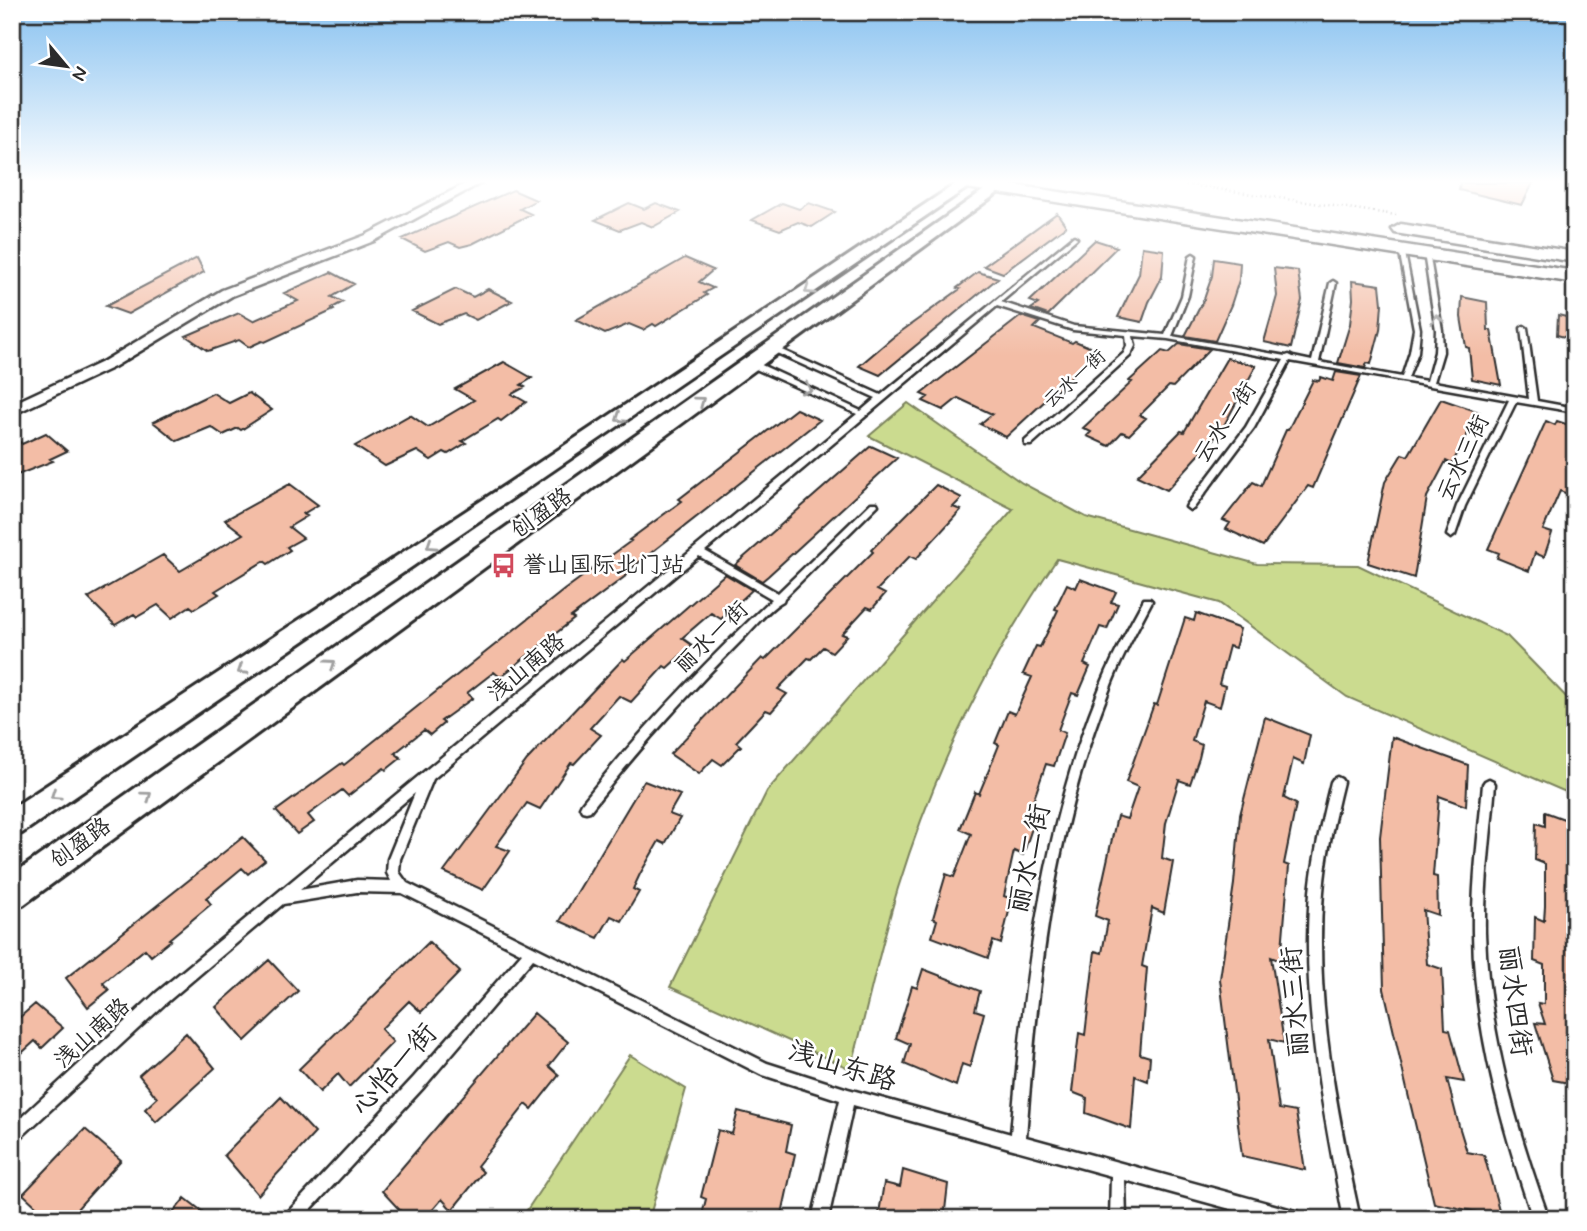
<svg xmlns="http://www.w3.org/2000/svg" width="1587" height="1231" font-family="Mynerve,'LXGW WenKai TC',sans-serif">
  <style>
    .green { fill: #cbdb8f; stroke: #7b835d; stroke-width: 2 }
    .building { fill: #f3bda6; stroke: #2b2b2b; stroke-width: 2 }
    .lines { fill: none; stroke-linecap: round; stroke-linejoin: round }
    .service-casing { stroke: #2b2b2b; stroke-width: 5 }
    .minor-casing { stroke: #2b2b2b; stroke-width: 5 }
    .tertiary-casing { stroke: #2b2b2b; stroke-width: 6 }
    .secondary-casing { stroke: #2b2b2b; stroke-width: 5 }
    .path { stroke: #2b2b2b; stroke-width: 2.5; stroke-dasharray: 1 3.5; stroke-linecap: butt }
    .service { fill: #fff; fill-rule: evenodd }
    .minor { fill: #fff; fill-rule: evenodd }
    .tertiary { fill: #fff; fill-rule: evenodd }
    .secondary { fill: #fff; fill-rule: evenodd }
    .oneway { stroke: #a0a0a0 }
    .labels { text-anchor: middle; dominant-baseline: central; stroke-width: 5; stroke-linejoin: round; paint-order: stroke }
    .far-street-label { font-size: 19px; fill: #2b2b2b; stroke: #fff }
    .street-label { font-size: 23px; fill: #2b2b2b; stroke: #fff }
    .poi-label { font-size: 23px; fill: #2b2b2b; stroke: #fff; text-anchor: start }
    .near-street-label { font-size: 28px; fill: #2b2b2b; stroke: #fff }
  </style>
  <rect width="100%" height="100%" fill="#fff"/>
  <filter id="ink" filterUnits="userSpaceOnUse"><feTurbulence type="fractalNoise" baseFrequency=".0143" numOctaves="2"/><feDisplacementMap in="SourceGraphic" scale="14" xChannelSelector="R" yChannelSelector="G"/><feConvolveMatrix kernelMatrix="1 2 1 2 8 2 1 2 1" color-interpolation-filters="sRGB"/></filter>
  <g filter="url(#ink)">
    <path class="green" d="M908,403l114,80 64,34 171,47 101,1 149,71 68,70v90l-228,-99 -128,-94 -162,-44c-69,100 -123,213 -159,329 -18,60 -31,121 -47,181l-181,-82 97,-196 246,-282 -144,-73z
      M630,1055l56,34 -37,130h-128z"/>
    <path class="building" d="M1460,183h73l-11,22 -63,-15z
      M513,190l23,10 -16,9 11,5 -59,30 -12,3 -11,-5 -24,9 -23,-12z
      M629,203l15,6 12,-6 24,9 -27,15 -12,-5 -21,8 -25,-10z
      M782,203l17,6 10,-6 26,9 -23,15 -14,-5 -18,8 -28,-10z
      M1057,213l9,13 -63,47 -19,-7z
      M1095,240l22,7 -69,68 -17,-6 7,-5 -8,-3z
      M1142,247l22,3 -2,27 -13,25 -7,20 -24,-5 21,-43z
      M197,258l7,14 -76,42 -22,-8z
      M685,258l28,12 -14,12 14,6 -9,5 3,2 -51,31 -3,-2 -10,6 -14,-6 -24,10 -29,-14z
      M1214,259l26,4 -1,17 -8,25 -16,36 -30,-5 19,-37 8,-23z
      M1274,268l24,3 4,29 -11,48 -27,-6 13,-46z
      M331,272l23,12 -22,13 11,5 -11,6 2,2 -69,32 -3,-1 -13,6 -10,-7 -31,11 -22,-15 53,-23 14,8 45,-20 -14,-8z
      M978,272l20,6 -118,97 -21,-9 33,-28 68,-49 -3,-1z
      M1352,281l28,4 2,19 -2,26 -9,34 -4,-1 -2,5 -27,-5 12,-39 3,-25z
      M456,289l17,8 15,-8 24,12 -36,19 -12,-6 -26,10 -26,-13z
      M1462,297l25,5 1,28h3l10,55 -29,-6 -3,-31 -3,-1 -5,-30z
      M1558,315l17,4v21l-18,-5z
      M1021,316l19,6 -6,6 38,15 3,-2 24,10 -93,86 -26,-13 12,-10 -34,-16 -15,12 -20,-9 5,-4 -7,-3z
      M1179,344l31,5 -37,38 -4,-1 -29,29 6,3 -17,17 -7,-3 -13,14 -22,-10 4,-4 -8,-4 49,-46 -3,-1 33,-30 7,2z
      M1227,358l29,8 -35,65 -54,59 -30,-14 44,-45 3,1z
      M504,362l28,16 -11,7 4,2 -13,7 14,8 -25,19 -3,-2 -36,22 4,2 -18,11 -4,-2 -13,8 -14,-9 -32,15 -30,-20 55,-31 18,12 46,-27 -19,-11z
      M1336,372l25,4 -48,112 -5,-2 -45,60 -37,-17 4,-6 -7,-3 30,-38 8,4 25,-56h2l25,-50 6,1 2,-4 12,4z
      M213,393l16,10 20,-10 23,17 -31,20 -3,-2 -15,7 -12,-8 -34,14 -24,-19z
      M1441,399l38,13 -27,52 -6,-3 -19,36 -13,81 -46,-15 17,-81 17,-28 6,2z
      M796,409l24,11 -192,151 3,1 -60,45 3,2 -66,52 -8,6 -6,-5 -27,21 6,5 -32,23 3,2 -14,12 -6,-5 -29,23 6,5 -15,12 -2,-2 -36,28 -6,-6 -34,25 6,7 -17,12 -21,-23 66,-48 2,2 220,-175 67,-49 -2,-1 53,-39 -3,-2z
      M1546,421l9,4 2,-4 18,6v52l-7,15 -8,-3 -17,39 9,3 -8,24 -9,-4 -6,18 -32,-13 2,-5 -11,-4z
      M46,433l21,18 -17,8 3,2 -41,16v-43l10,10z
      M871,446l26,12 -129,118 -6,5 -27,-16z
      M290,484l28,21 -15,9 4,2 -18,11 14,11 -16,9 3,3 -22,14 -4,-3 -49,30 4,3 -25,15 -4,-3 -18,12 -14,-13 -21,12 -3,-3 -19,11 -27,-27 75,-43 17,16 63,-37 -18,-14z
      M936,485l26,13 -9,9 8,3 -45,49 -6,-3 -33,34 8,4 -13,15 -5,-2 -25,27 5,2 -15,16 -9,-5 -12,12 -3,-1 -30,31 9,5 -16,18 -5,-2 -30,32 5,4 -19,19 -9,-6 -14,15 -29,-20 92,-96 3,2 108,-108 -2,-2z
      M725,574l27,16 -31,29 -10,-6 -29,25 10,7 -25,23 -3,-2 -33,36 -12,-6 -29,32 11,7 -27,29 -3,-1 -31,46 -13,-6 -31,43 14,5 -27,39 -39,-18 83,-112 96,-101 2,2z
      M1080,579l36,13 -5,10 7,2 -11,25 -7,-2 -16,37 6,3 -12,28 -6,-2 -14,37 7,3 -11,33 -8,-2 -17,49 7,3 -13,39 -9,-4 -10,45 8,3 -11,45 -8,-3 -5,17 -56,-21 5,-17 -4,-2 13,-44 8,3 17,-43 -11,-5 15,-37 4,2 12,-29 8,-20 -4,-2 13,-32 7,3 17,-37 -9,-3 13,-28 4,1 10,-20 8,-17 -3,-1 12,-25 9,4z
      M1196,613l44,16 -5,19 -6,-2 -10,38 6,2 -5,21 -16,-6 -12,40 10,4 -3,13 -9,26 -11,-4 -13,43 -4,35 11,4 -9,51 -12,-5 -10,58 5,2 -7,86 10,3 -2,24 -13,-5 -4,53 -45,-16 1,-15 -15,-6 7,-59 6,2 10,-84 7,2 6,-32 -13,-5 22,-100 10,3 11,-32 -12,-5 28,-78 3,1 28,-87 9,3z
      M1265,717l45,18 -6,29 -11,-5 -9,39 12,6 -12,60 5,2 -8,95 -10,-4 13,86 -15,-4 10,70 17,3 9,58 -63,-14 -22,-177 14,-95 6,-69z
      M1392,737l76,28 -2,41 -27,-10 -6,80 4,1 1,38 -15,-5 4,54 15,5 3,60 5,1 14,52 -17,-3 12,47 8,26 17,3 17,62 -67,-14 -26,-109 -24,-105 -4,-152z
      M644,781l36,14 -11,19 11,4 -15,26 -6,-3 -19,33 -7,15 6,3 -17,29 -11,-5 -13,22 -38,-17z
      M1545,812l30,11v261l-22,-4 -18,-57 10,1 -7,-21 6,1v-39l-10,-4 1,-44 9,4 1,-15v-42l-10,-4 1,-37 9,3z
      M243,837l22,23 -17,14 -6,-6 -36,30 5,6 -42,35 2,1 -20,16 -6,-7 -42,34 6,7 -21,17 -22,-29z
      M429,942l31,30 -39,40 -12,-11 -28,28 12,13 -44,45 -11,-13 -18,18 -21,-23z
      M269,960l29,31 -53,50 -29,-34z
      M923,969l57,22 -5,19 9,3 -14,54 -8,-3 -6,22 -52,-22 6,-20 -14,-6 16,-52 5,2z
      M35,1004l28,24 -21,20 -7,-7 -23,21v-38z
      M534,1013l34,29 -19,24 10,9 -27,34 -6,-5 -34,43 -15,19 6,6 -31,38 -10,-11 -17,20h-17l-26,-28z
      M186,1033l29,35 -59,54 -11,-13 12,-11 -18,-23z
      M281,1097l34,36 -57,62 -34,-40z
      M738,1111l53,14 -5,26 9,3 -14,65h-80l5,-20 -5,-2 17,-67 14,4z
      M85,1129l36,31 -53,59h-18l-27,-25z
      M903,1170l45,14 -4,35h-66l6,-36 16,4z
      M185,1198l27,21h-44z"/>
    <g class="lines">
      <defs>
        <path id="service" d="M1074,236l3,2 -1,1 -75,63 73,24 91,9 17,-39 8,-40 3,-2 3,2 -8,40 -16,40 114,20 3,-1 4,2 19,4 18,-78 3,-2 3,2 -17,79 83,15 8,-25 4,-23 -15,-80 5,-1 16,81 -2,23 -10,26 19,3 8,-29 1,-22 -12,-77 5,-1 13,78 1,22 -9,30 95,17 -8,-71 3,-2 3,2 10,73 38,7v4l-59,-10 -51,104 -10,29 -4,3 -4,-3 10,-29 52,-106 -219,-39 -36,67 -61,81 -3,1 -4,-3 1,-2 59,-78 38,-67 -116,-21 -35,-3 2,10 -5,10 -99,89h-6v-4l99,-88 3,-7 -1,-11 -53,-5 -76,-24 -292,245 73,42 93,-90h6l1,2 -94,93 -1,3c-14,7 -31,29 -43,41 -53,53 -103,109 -150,169l-4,1 -4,-1 -2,-4 2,-4c58,-73 122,-140 190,-204l-73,-43 -266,223 -33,80 -1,13 8,11 360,180 81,26 163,45c13,-149 30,-300 86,-439 13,-34 30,-65 47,-96h6l2,2c-16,30 -32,60 -44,92 -56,141 -71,294 -82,444l270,74 5,3 3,5h-37l-142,-39 1,39h-16l1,-43 -258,-71 -25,114h-16l28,-119 -80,-26 -227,-115 -109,128 -122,132h-19l3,-5 128,-137 108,-124 -120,-60 -45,-1 -74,12 -117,99 -149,138 -5,2v-17l144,-133 701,-579 -108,-48v-4h6l106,49 15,-13 -108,-49 1,-2h6l106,48zM415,793l-27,66 -1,14 4,8 -34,-1 -57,10z
          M1337,777l4,2 2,3c-9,36 -17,73 -20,110 -9,110 14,219 37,327h-16c-21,-108 -43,-217 -34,-327 4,-38 12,-74 21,-110l2,-3z
          M1489,779l4,2 2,3c-4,50 -11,99 -10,149 3,98 31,194 64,286h-16c-31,-92 -59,-189 -60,-286 -1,-50 6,-100 10,-149l2,-3z"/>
        <path id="minor" d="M467,183h14l-107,58 -142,55 -118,71 -102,48v-11l92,-43 118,-71 144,-55z"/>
        <path id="tertiary" d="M957,183h17l-952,650 -10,4v-29l498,-326z
          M994,183h17l-988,722 -11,4v-34z"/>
        <path id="secondary" d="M959,183h42l574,88v12l-608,-95z
          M1401,224l174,28v10l-180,-29 -3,-4z"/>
      </defs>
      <use href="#service" class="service-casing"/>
      <use href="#minor" class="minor-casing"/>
      <use href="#tertiary" class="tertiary-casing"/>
      <use href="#secondary" class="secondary-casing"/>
      <path class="path" d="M1177,183l219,32"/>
      <use href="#service" class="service"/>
      <use href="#minor" class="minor"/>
      <use href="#tertiary" class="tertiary"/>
      <use href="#secondary" class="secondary"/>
    </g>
    <defs><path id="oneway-chevron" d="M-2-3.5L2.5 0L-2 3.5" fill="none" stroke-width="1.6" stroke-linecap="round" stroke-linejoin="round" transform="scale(1.75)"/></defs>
    <g class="oneway">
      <use href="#oneway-chevron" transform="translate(809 290) rotate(146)"/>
      <use href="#oneway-chevron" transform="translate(1437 319) rotate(-99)"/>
      <use href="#oneway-chevron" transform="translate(807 389) rotate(24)"/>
      <use href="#oneway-chevron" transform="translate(700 401) rotate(-36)"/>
      <use href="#oneway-chevron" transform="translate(620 418) rotate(146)"/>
      <use href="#oneway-chevron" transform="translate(431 545) rotate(147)"/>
      <use href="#oneway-chevron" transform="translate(331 664) rotate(-35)"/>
      <use href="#oneway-chevron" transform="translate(242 670) rotate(147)"/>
      <use href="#oneway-chevron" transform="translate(55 795) rotate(146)"/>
      <use href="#oneway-chevron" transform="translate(147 796) rotate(-36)"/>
    </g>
  </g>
  <linearGradient id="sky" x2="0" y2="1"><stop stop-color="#89c2f0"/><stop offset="0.51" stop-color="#fff"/><stop offset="1" stop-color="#fff" stop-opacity="0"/></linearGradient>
  <rect width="1587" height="356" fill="url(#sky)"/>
  <defs>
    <symbol id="bus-bare" viewBox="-9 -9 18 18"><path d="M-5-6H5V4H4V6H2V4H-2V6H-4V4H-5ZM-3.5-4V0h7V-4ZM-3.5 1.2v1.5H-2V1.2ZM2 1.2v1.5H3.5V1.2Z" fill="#d1495b" stroke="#fff" stroke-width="2.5" paint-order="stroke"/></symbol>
  </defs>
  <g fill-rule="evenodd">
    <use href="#bus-bare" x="486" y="548" width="35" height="35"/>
  </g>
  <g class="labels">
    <g class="far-street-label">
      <text transform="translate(1075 379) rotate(-42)">云水一街</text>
    </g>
    <g class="street-label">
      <text transform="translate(1226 423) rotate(-56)">云水二街</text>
      <text transform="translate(1464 458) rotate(-65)">云水三街</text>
      <text transform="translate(542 514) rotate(-36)">创盈路</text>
      <text transform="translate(712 638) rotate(-44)">丽水一街</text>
      <text transform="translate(527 668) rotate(-40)">浅山南路</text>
      <text transform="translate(81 844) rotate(-36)">创盈路</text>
      <text transform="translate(93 1034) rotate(-42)">浅山南路</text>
    </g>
    <g class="poi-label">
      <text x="523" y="566">誉山国际北门站</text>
    </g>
    <g class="near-street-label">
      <text transform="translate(1030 859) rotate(-78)">丽水二街</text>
      <text transform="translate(1514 1001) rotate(83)">丽水四街</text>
      <text transform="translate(1296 1002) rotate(-94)">丽水三街</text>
      <text transform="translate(842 1067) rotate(17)">浅山东路</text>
      <text transform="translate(395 1070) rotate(-48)">心怡一街</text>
    </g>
  </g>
  <rect width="1587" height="1231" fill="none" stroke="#fff" stroke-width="42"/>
  <rect x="21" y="21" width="1545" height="1189" fill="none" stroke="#2b2b2b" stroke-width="2.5" filter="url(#ink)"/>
  <g transform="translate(66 66) rotate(119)" stroke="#ffffff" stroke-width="5" paint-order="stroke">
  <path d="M0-5L12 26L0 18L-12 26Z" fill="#2b2b2b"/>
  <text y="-10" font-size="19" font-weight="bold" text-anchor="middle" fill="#2b2b2b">N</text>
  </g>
</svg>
